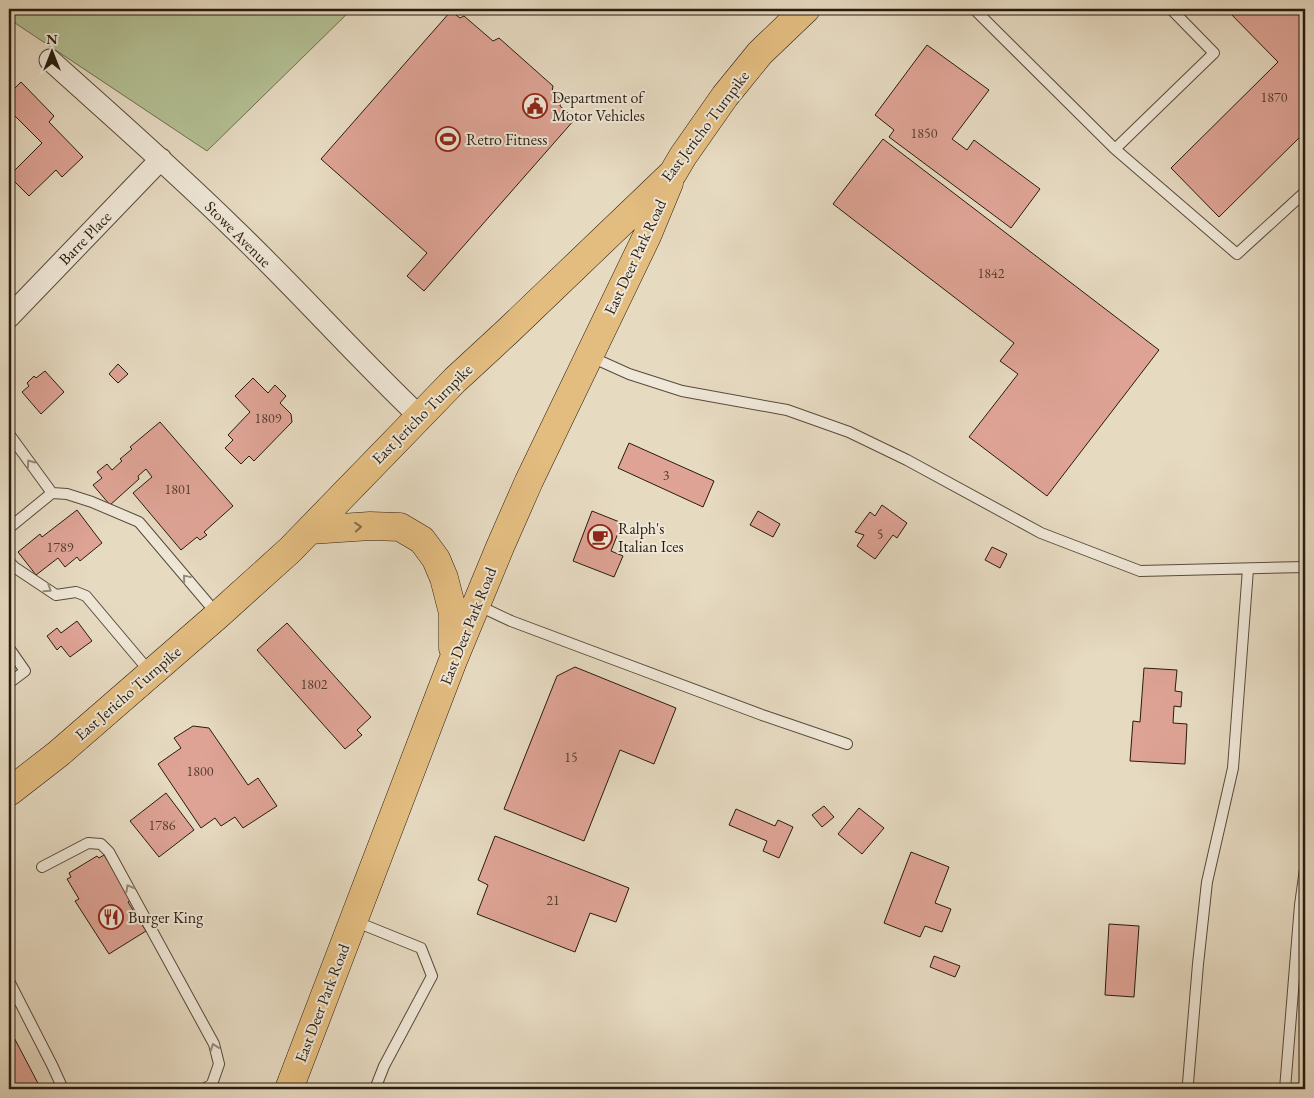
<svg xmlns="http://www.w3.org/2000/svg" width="1314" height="1098" font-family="'EB Garamond',serif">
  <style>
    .green { fill: #b3c094; stroke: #6e6e51 }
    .building { fill: #dea395; stroke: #281b0e }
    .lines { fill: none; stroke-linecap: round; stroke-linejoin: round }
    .service-casing { stroke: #584b3b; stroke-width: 12 }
    .minor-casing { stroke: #584b3b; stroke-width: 23 }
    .primary-casing { stroke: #281b0e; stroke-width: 29 }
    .service { stroke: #efe7d7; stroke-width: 10 }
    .minor { stroke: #efe7d7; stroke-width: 21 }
    .primary { stroke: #e3bd80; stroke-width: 28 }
    .oneway { stroke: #958b7d }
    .oneway2 { stroke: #866c47 }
    .labels { text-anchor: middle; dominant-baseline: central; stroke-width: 4; stroke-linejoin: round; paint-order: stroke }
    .number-label { font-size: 14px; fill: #563d30 }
    .poi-label { font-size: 16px; fill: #281b0e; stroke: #efe7d7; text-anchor: start }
    .street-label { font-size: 16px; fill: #281b0e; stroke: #efe7d7 }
  </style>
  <rect width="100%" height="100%" fill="#e6dac1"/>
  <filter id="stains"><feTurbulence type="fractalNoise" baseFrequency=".004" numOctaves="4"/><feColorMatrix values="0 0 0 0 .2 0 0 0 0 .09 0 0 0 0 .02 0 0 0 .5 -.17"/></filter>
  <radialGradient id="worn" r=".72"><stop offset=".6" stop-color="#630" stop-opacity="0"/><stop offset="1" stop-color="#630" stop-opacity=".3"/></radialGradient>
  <path class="green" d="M9,9h343l-145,142 -198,-132z"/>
  <path class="building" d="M1226,9h79v123l-86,85 -48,-49 107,-106z
    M451,11l9,7 4,-2 29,25 6,-3 54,48 -1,6 9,8 -1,6 15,13 -151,172 -17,-15 20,-23 -106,-94z
    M927,45l62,45 -37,49 15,11 7,-10 66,49 -29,39 -122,-91 5,-7 -19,-15z
    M21,82l33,34 -5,6 34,35 -21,20 -6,-7 -27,26 -20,-20 33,-33 -33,-33v-16z
    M883,139l276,211 -112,146 -78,-59 49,-63 -18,-13 14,-18 -181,-139z
    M118,364l10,10 -10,9 -9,-9z
    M45,371l19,21 -23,22 -19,-22 7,-6 -2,-3 7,-7 2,2z
    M253,378l15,15 7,-8 11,11 -6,7 11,11 1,8 -38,39 -5,-5 -8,8 -16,-16 8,-8 -5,-5 22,-23 -15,-16z
    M160,422l73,84 -29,26 3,3 -7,5 -3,-3 -16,13 -48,-57 19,-16 -6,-8 -8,7 1,3 -29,26 -17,-20 9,-7 -5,-6 10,-8 5,6 10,-9 -2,-2 12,-10 -2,-2z
    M629,443l85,38 -11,26 -85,-39z
    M882,505l25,18 -10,15 -4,-3 -18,24 -18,-13 7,-11 -9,-3 15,-20 5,4z
    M77,510l25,33 -22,18 -3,-4 -12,10 -7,-9 -22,17 -18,-23 22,-18 2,3z
    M592,511l30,12 -11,28 12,5 -9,21 -41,-16z
    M758,511l22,13 -7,13 -23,-12z
    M992,547l15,7 -7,14 -15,-8z
    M77,621l15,20 -22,16 -9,-11 -4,4 -10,-14 10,-8 4,5z
    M287,623l84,94 -14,13 5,5 -17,14 -88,-99z
    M575,667l101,41 -22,56 -34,-14 -36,91 -80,-32 53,-133z
    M1144,668l33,2 -2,21 7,1 -1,15 -7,-1 -1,17 14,1 -2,40 -55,-3 3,-40 7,1z
    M193,726l16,2 39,57 10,-7 19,28 -34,22 -8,-11 -14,9 -6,-8 -14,10 -43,-64 23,-16 -7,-10z
    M166,793l28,37 -35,27 -29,-36z
    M824,806l10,11 -12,10 -10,-12z
    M859,808l25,20 -22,26 -24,-20z
    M736,809l39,17 3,-6 15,7 -14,31 -16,-7 4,-10 -38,-16z
    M495,836l134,52 -13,34 -26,-9 -15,39 -98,-38 11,-29 -10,-5z
    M911,852l38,15 -14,36 16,6 -9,23 -17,-6 -5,11 -36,-14z
    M104,855l28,45 -4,2 18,29 -37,23 -34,-53 4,-2 -12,-20 4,-2 -2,-4 28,-17 2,2z
    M1109,924l30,2 -5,71 -29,-2z
    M934,956l26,10 -5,11 -25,-10z
    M9,1028l32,61h-32z"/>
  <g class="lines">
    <defs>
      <path id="service" d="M974,9l141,140 99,-96 -43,-44
        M1115,149l122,105 68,-62
        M589,356l40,18 53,17 105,19 62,22 58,28 134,73 99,38 165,-4
        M9,434l43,59
        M9,528l43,-35 15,1 25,8 47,20 78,92
        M9,561l5,6 42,28 20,-3 10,4 64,76
        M477,605l34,16 251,94 85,29
        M9,648l16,23 -16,12
        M42,867l46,-24 13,1 8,8 105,192 5,20 -7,20 -8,5
        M354,921l67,27 11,28 -48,90 -9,23
        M9,981l43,84 11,24
        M1190,1089l-2,-6 10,-119 9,-82 26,-114 15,-199
        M1285,1089l15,-184 5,-36"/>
      <path id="minor" d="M50,60c61,55 123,109 182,167 64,61 123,128 187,189
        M9,317l152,-158"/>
      <path id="primary" d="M310,530l60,-4 30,1 22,13 14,19 8,19 9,35v35
        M9,792l49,-38 160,-139 72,-65 165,-170 53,-49 165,-158 10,-17 42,-60 35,-43 46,-44
        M289,1089l163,-426 48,-116 29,-66 118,-245 22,-53"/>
    </defs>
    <use href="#service" class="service-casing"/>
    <use href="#minor" class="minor-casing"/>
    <use href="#primary" class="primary-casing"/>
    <use href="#service" class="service"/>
    <use href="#minor" class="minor"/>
    <use href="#primary" class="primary"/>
  </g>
  <defs><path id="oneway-chevron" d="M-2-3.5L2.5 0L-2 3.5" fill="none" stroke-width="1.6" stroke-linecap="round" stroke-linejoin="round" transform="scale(1.25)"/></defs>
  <g class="oneway">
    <use href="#oneway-chevron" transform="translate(30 463) rotate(-126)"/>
    <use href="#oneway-chevron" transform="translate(186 578) rotate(-130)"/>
    <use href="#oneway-chevron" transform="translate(48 589) rotate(33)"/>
    <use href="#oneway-chevron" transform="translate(129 888) rotate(-118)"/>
    <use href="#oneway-chevron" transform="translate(214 1047) rotate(-110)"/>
  </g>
  <use class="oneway2" href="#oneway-chevron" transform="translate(358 527) rotate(-4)"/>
  <defs>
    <symbol id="civic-ring" viewBox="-11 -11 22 22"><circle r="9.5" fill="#efe7d7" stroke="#8f2418" stroke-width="1.5"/><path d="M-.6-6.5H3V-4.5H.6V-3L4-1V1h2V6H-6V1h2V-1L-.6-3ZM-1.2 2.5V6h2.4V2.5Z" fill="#8f2418"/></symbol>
    <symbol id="stadium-ring" viewBox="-11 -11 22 22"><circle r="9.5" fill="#efe7d7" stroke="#8f2418" stroke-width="1.5"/><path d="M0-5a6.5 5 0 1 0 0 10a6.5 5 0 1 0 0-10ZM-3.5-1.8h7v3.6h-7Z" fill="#8f2418"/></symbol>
    <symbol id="cafe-ring" viewBox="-11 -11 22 22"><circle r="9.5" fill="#efe7d7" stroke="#8f2418" stroke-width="1.5"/><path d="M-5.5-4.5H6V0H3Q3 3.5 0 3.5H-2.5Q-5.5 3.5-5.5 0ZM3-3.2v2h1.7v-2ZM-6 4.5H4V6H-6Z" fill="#8f2418"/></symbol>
    <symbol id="restaurant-ring" viewBox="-11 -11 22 22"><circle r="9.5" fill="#efe7d7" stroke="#8f2418" stroke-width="1.5"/><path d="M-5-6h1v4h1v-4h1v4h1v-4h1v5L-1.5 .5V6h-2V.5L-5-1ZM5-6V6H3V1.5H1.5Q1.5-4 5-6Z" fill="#8f2418"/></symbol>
  </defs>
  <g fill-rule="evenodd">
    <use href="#civic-ring" x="521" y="92" width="28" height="28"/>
    <use href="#stadium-ring" x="434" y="125" width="28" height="28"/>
    <use href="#cafe-ring" x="586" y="523" width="28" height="28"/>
    <use href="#restaurant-ring" x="97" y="903" width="28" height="28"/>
  </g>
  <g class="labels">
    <g class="number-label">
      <text x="1274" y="97">1870</text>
      <text x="924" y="133">1850</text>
      <text x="991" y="273">1842</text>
      <text x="268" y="418">1809</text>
      <text x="666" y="475">3</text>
      <text x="178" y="489">1801</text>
      <text x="880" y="534">5</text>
      <text x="60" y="547">1789</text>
      <text x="314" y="684">1802</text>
      <text x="571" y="757">15</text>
      <text x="200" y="771">1800</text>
      <text x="162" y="825">1786</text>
      <text x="553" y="900">21</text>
    </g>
    <g class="poi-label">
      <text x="552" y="97">Department of<tspan x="552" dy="18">Motor Vehicles</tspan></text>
      <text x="466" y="139">Retro Fitness</text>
      <text x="618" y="528">Ralph's<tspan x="618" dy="18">Italian Ices</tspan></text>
      <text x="128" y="917">Burger King</text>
    </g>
    <g class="street-label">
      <text transform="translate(705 126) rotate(-53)">East Jericho Turnpike</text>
      <text transform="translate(238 234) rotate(45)">Stowe Avenue</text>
      <text transform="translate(85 238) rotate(-46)">Barre Place</text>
      <text transform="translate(635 257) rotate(-65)">East Deer Park Road</text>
      <text transform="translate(422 414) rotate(-45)">East Jericho Turnpike</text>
      <text transform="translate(468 626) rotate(-68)">East Deer Park Road</text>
      <text transform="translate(128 693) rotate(-41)">East Jericho Turnpike</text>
      <text transform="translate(322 1003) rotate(-69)">East Deer Park Road</text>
    </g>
  </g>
  <rect width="1314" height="1098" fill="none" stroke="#e6dac1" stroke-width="30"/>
  <rect x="10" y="10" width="1294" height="1078" fill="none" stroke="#281b0e" stroke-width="2.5"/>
  <rect x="15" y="15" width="1284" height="1068" fill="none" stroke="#281b0e"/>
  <g transform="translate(52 52)" stroke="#efe7d7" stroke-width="4" paint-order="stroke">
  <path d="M0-4L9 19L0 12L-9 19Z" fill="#281b0e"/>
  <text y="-8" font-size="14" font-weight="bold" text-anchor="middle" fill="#281b0e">N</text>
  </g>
  <rect width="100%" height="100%" filter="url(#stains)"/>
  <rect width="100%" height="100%" fill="url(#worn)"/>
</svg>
